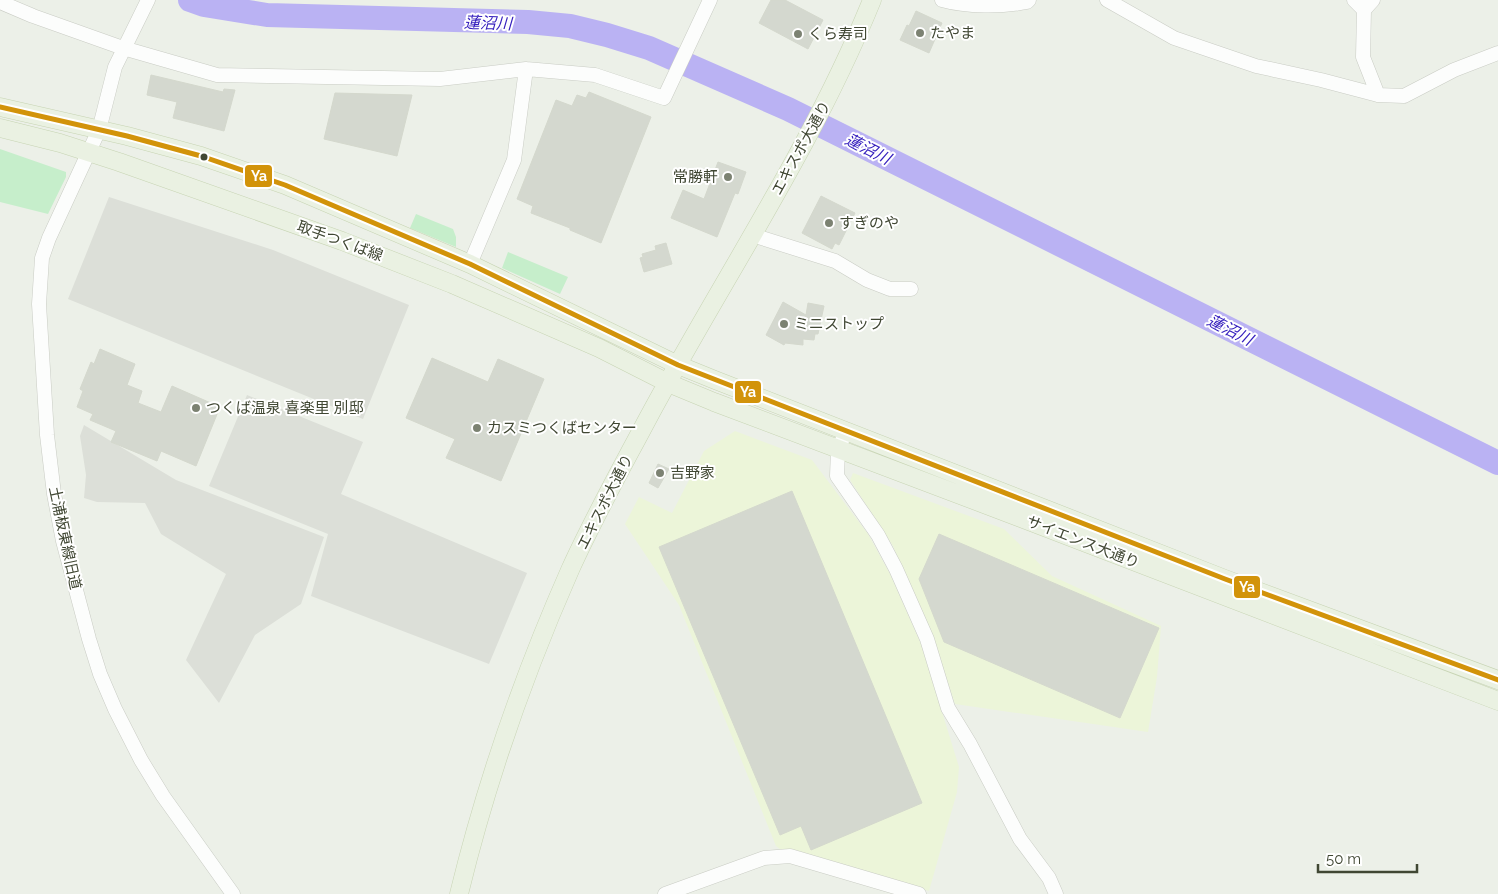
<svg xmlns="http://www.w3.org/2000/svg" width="1498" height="894" font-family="Raleway,'Noto Sans JP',sans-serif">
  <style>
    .commercial { fill: #ecf5d9 }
    .green { fill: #c6eecb }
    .parking { fill: #dcdfd8 }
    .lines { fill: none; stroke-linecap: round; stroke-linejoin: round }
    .river { stroke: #bab2f3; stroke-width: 24 }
    .building { fill: #d4d8cf; stroke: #d4d8cd }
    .minor-casing { stroke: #c9ccc4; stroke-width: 15 }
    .major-casing { stroke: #c7d4b3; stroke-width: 19 }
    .minor { stroke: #fcfdfc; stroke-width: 14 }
    .major { stroke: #eaf1e2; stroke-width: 18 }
    .bus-1-casing { stroke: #fff; stroke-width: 9 }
    .bus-1 { stroke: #d2930a; stroke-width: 5 }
    .poi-dot { fill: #7c8272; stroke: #fff; stroke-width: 2 }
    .bus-dot { fill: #404733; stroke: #fff; stroke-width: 2 }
    .labels { text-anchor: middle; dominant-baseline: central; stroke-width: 4; stroke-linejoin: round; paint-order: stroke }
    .poi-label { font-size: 15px; fill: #404733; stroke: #fff; text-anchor: start }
    .street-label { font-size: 15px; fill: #404733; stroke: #fff }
    .water-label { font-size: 16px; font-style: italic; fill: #3620be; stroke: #fff }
    .line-badge { stroke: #fff; stroke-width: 2 }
    .badge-label { font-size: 14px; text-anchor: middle; font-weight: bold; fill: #fff }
  </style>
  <rect width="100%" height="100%" fill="#ecf0e8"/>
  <path class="commercial" d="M735,431l77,29 56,74 22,40 31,70 38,123 -2,25 -28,99 -148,-41 -5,-4 -97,-241 -54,-81 14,-27 33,16 32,-62z
    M853,473l151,56 48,47 109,50 -4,51 -9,55 -193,-28 -21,-62 -41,-96 -43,-66z"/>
  <path class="green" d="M0,149l66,23v5l-18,37 -48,-12z
    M416,214l37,15 3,8v10l-46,-19z
    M508,252l60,25 -8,17 -58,-26z"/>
  <path class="parking" d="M109,197l164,53 136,55 -46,114 -295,-120z
    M247,395l116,47 -22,52 186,79 -38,91 -178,-68 17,-62 -119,-48z
    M84,425l92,55 148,57 -23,67 -46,31 -36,68 -33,-43 40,-86 -65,-40 -16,-31 -48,-1 -13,-4 2,-23 -6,-39z"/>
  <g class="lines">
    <path class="river" d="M190,0l14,5 63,10 261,7 42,4 37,9 42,13 139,61 710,354"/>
  </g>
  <path class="building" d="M771,0h14l38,20 -15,29 -49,-26z
    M916,11l26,12 -13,30 -29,-13 7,-15 2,1z
    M151,75l72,17 1,-3 11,1 -11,41 -51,-13 4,-16 -30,-7z
    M589,92l62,25 -50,126 -31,-13v-2l-39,-15 2,-7 -16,-7 39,-99 16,6 5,-11 9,3z
    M335,93l77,2 -15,61 -73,-17z
    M718,162l28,10 -8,22 -3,-1 -18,44 -46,-19 12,-28 21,9z
    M821,196l34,17 -16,32 -4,-2 -3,6 -30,-16z
    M666,243l6,21 -28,8 -4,-14 3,-1 -1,-3 14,-4 -1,-4z
    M783,302l23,13 2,-12 16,3 -6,28h-3l-1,6 -11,-1v6l-18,-2 -1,2 -18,-10z
    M100,349l35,15 -8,21 15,6 -4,12 23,9 11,-26 48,21 -24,59 -35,-15 -4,10 -46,-19 5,-11 -26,-11 3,-6 -16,-7 6,-16 -3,-2 11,-27 3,2z
    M432,358l56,24 10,-23 46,20 -43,102 -55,-23 9,-19 -49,-21z
    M658,464l11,5 -11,19 -9,-5z
    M792,491l130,312 -111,47 -10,-24 -21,9 -121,-288z
    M939,534l220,94 -39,90 -176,-76 -25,-63z"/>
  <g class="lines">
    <defs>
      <path id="minor" d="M148,0l-33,67 -16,63 -50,108 -7,20 -3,46 8,131 7,59 9,47 26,98 11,35 15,35 26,51 22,36 70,98
        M942,0c25,7 60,7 85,2l2,-2
        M1107,0l67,38 82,28 65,14 57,15 26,1 50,-26 44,-17
        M1354,0l10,10
        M1373,0l-9,10 -1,47 15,38
        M0,2l33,14 90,32 94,27 223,4 86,-10 69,6 69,23 46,-98
        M752,235l83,26 32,19 23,9h21
        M470,264l44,-104 12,-91
        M846,431l-8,19 -1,26 41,59 18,34 31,70 21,69 22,36 50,95 29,39 7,16
        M665,894l99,-36 26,-2 129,38"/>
      <path id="major" d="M0,107l127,29 74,20 84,29 185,79 208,101 37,15 510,199 273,101
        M0,128l60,15 59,19 223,79 110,43 147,64 69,35 46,19 307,116 477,183
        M459,894c27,-111 65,-220 111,-324 23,-51 51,-101 77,-150 75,-140 165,-272 225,-420"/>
    </defs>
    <use href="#minor" class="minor-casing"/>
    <use href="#major" class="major-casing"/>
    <use href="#minor" class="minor"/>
    <use href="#major" class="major"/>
    <defs>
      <path id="bus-1" d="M0,107l127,29 74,20 84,29 185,79 208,101 547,214 273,101"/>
    </defs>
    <use href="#bus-1" class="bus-1-casing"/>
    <use href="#bus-1" class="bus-1"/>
  </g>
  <g class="poi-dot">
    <circle cx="920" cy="33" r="5"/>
    <circle cx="798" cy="34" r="5"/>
    <circle cx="728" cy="177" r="5"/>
    <circle cx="829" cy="223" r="5"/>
    <circle cx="784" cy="324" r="5"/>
    <circle cx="196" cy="408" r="5"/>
    <circle cx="477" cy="428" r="5"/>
    <circle cx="660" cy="473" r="5"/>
  </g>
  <circle class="bus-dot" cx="204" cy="157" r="4.5"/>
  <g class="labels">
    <g class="poi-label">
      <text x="930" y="33">たやま</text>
      <text x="808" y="34">くら寿司</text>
      <text x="718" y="177" text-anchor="end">常勝軒</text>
      <text x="839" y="223">すぎのや</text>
      <text x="794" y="324">ミニストップ</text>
      <text x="206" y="408">つくば温泉 喜楽里 別邸</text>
      <text x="487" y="428">カスミつくばセンター</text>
      <text x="670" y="473">吉野家</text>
    </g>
    <g class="street-label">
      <text transform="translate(801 148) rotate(-61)">エキスポ大通り</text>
      <text transform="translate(340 241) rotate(20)">取手つくば線</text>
      <text transform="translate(605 502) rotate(-63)">エキスポ大通り</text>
      <text transform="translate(65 538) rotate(78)">土浦板東線旧道</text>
      <text transform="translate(1083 542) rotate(21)">サイエンス大通り</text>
    </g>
    <g class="water-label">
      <text transform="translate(488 23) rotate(2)">蓮沼川</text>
      <text transform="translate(868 149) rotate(27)">蓮沼川</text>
      <text transform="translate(1230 330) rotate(27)">蓮沼川</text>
    </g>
  </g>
  <g class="line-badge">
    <rect x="244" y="164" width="29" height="24" rx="5" fill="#d2930a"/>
    <rect x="734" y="380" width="28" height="24" rx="5" fill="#d2930a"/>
    <rect x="1233" y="575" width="28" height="24" rx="5" fill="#d2930a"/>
  </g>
  <g class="badge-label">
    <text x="259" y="181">Ya</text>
    <text x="748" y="397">Ya</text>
    <text x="1247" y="592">Ya</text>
  </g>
  <path d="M1318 864v8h99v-8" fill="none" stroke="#404733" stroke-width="2.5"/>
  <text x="1326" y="864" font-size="15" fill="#404733" stroke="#ffffff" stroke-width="4" paint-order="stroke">50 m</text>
</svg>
